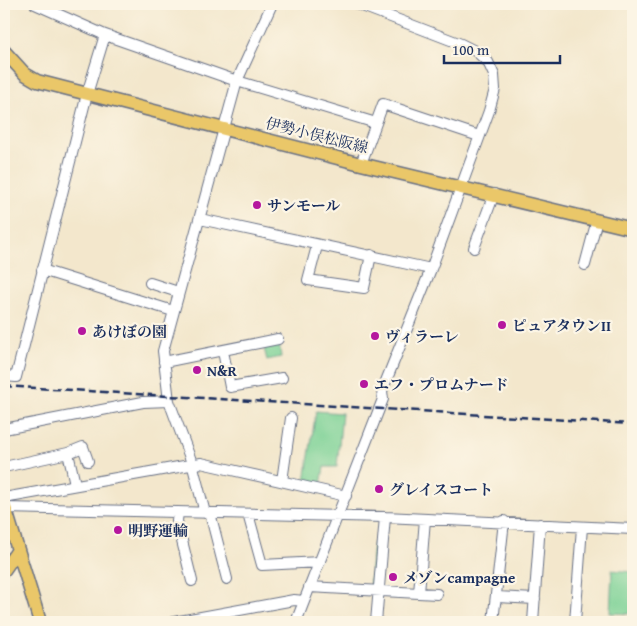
<svg xmlns="http://www.w3.org/2000/svg" width="637" height="626" font-family="'Gentium Book Plus','Noto Serif JP',serif">
  <style>
    .green { fill: #7bd195; stroke: #4b807a }
    .lines { fill: none; stroke-linecap: round; stroke-linejoin: round }
    .minor-casing { stroke: #676f84; stroke-width: 12 }
    .major-casing { stroke: #676f84; stroke-width: 15 }
    .minor { stroke: #fff; stroke-width: 10 }
    .major { stroke: #eac769; stroke-width: 12 }
    .rail { stroke: #1b2f5e; stroke-width: 2.5; stroke-dasharray: 8 4; stroke-linecap: butt }
    .poi-dot { fill: #b5179e; stroke: #fcf5e5; stroke-width: 2 }
    .labels { text-anchor: middle; dominant-baseline: central; stroke-width: 4.5; stroke-linejoin: round; paint-order: stroke }
    .street-label { font-size: 15px; fill: #1b2f5e; stroke: #fcf5e5 }
    .poi-label { font-size: 15px; font-weight: bold; fill: #1b2f5e; stroke: #fcf5e5; text-anchor: start }
  </style>
  <rect width="100%" height="100%" fill="#fcf5e5"/>
  <filter id="ink" filterUnits="userSpaceOnUse"><feTurbulence type="fractalNoise" baseFrequency=".02" numOctaves="2"/><feDisplacementMap in="SourceGraphic" scale="10" xChannelSelector="R" yChannelSelector="G"/><feConvolveMatrix kernelMatrix="1 2 1 2 8 2 1 2 1" color-interpolation-filters="sRGB"/></filter>
  <filter id="wash" filterUnits="userSpaceOnUse"><feTurbulence type="fractalNoise" baseFrequency=".0096" numOctaves="4" result="noise"/><feDisplacementMap in="SourceGraphic" scale="20" xChannelSelector="R" yChannelSelector="G"/><feGaussianBlur stdDeviation="1.12" result="paint"/><feColorMatrix in="noise" values="0 0 0 0 0 0 0 0 0 0 0 0 0 0 0 0 0 1.4 0 .05"/><feComposite in="paint" operator="in"/></filter>
  <g filter="url(#wash)">
    <rect width="100%" height="100%" fill="#f3e7cc"/>
    <path class="green" d="M279,341l2,16 -14,3 -4,-15z
      M316,411l26,2 -5,54h-13l-3,18 -16,-4z
      M373,543h6l-3,46h-7z
      M612,570l21,2v42l-23,-1z"/>
  </g>
  <g filter="url(#ink)">
    <g class="lines">
      <defs>
        <path id="minor" d="M35,4l70,31 132,46 139,42
          M361,164l22,-60 96,32
          M200,219l231,50
          M317,246l-9,34 56,8 7,-33
          M474,248l20,-54
          M585,265l12,-45
          M42,270l131,41
          M150,283l28,9
          M223,351l7,36 52,-9
          M164,362l114,-23
          M4,376l12,1 71,-283 18,-59
          M4,429l139,-27 26,-1
          M68,453l15,-6 5,14
          M4,467l64,-14 7,31
          M282,481l9,-63
          M4,498l197,-35 145,33
          M5,508l380,9 248,12
          M178,512l-1,9 15,60
          M205,513l-13,-50 -23,-62 -6,-50 74,-270 35,-77
          M210,513l17,66
          M248,514l14,51 58,-3
          M309,587l128,7
          M419,593l6,-74
          M497,597l38,2
          M174,622l120,-22 10,1
          M296,622l87,-223 -1,-8 49,-122 58,-158 6,-22 -1,-14 -6,-13 -11,-10 -16,-8 -104,-40
          M376,622l9,-105
          M493,622l11,-101
          M533,622l7,-98
          M575,622l7,-95"/>
        <path id="major" d="M4,51l21,23 12,7 324,83 272,65
          M4,504l36,118
          M4,570l14,-20"/>
      </defs>
      <use href="#minor" class="minor-casing"/>
      <use href="#major" class="major-casing"/>
      <use href="#minor" class="minor"/>
      <use href="#major" class="major"/>
      <path class="rail" d="M4,386l629,38"/>
    </g>
  </g>
  <g class="poi-dot">
    <circle cx="257" cy="205" r="5"/>
    <circle cx="502" cy="325" r="5"/>
    <circle cx="82" cy="331" r="5"/>
    <circle cx="375" cy="336" r="5"/>
    <circle cx="197" cy="370" r="5"/>
    <circle cx="364" cy="384" r="5"/>
    <circle cx="379" cy="489" r="5"/>
    <circle cx="118" cy="530" r="5"/>
    <circle cx="393" cy="577" r="5"/>
  </g>
  <g class="labels">
    <g class="street-label">
      <text transform="translate(317 135) rotate(14)">伊勢小俣松阪線</text>
    </g>
    <g class="poi-label">
      <text x="267" y="205">サンモール</text>
      <text x="512" y="325">ピュアタウンⅡ</text>
      <text x="92" y="331">あけぼの園</text>
      <text x="385" y="336">ヴィラーレ</text>
      <text x="207" y="370">N&amp;R</text>
      <text x="374" y="384">エフ・プロムナード</text>
      <text x="389" y="489">グレイスコート</text>
      <text x="128" y="530">明野運輸</text>
      <text x="403" y="577">メゾンcampagne</text>
    </g>
  </g>
  <rect width="637" height="626" fill="none" stroke="#fcf5e5" stroke-width="20"/>
  <path d="M444 55v8h116v-8" fill="none" stroke="#1b2f5e" stroke-width="2.5"/>
  <text x="452" y="55" font-size="15" fill="#1b2f5e" stroke="#fcf5e5" stroke-width="4" paint-order="stroke">100 m</text>
</svg>
